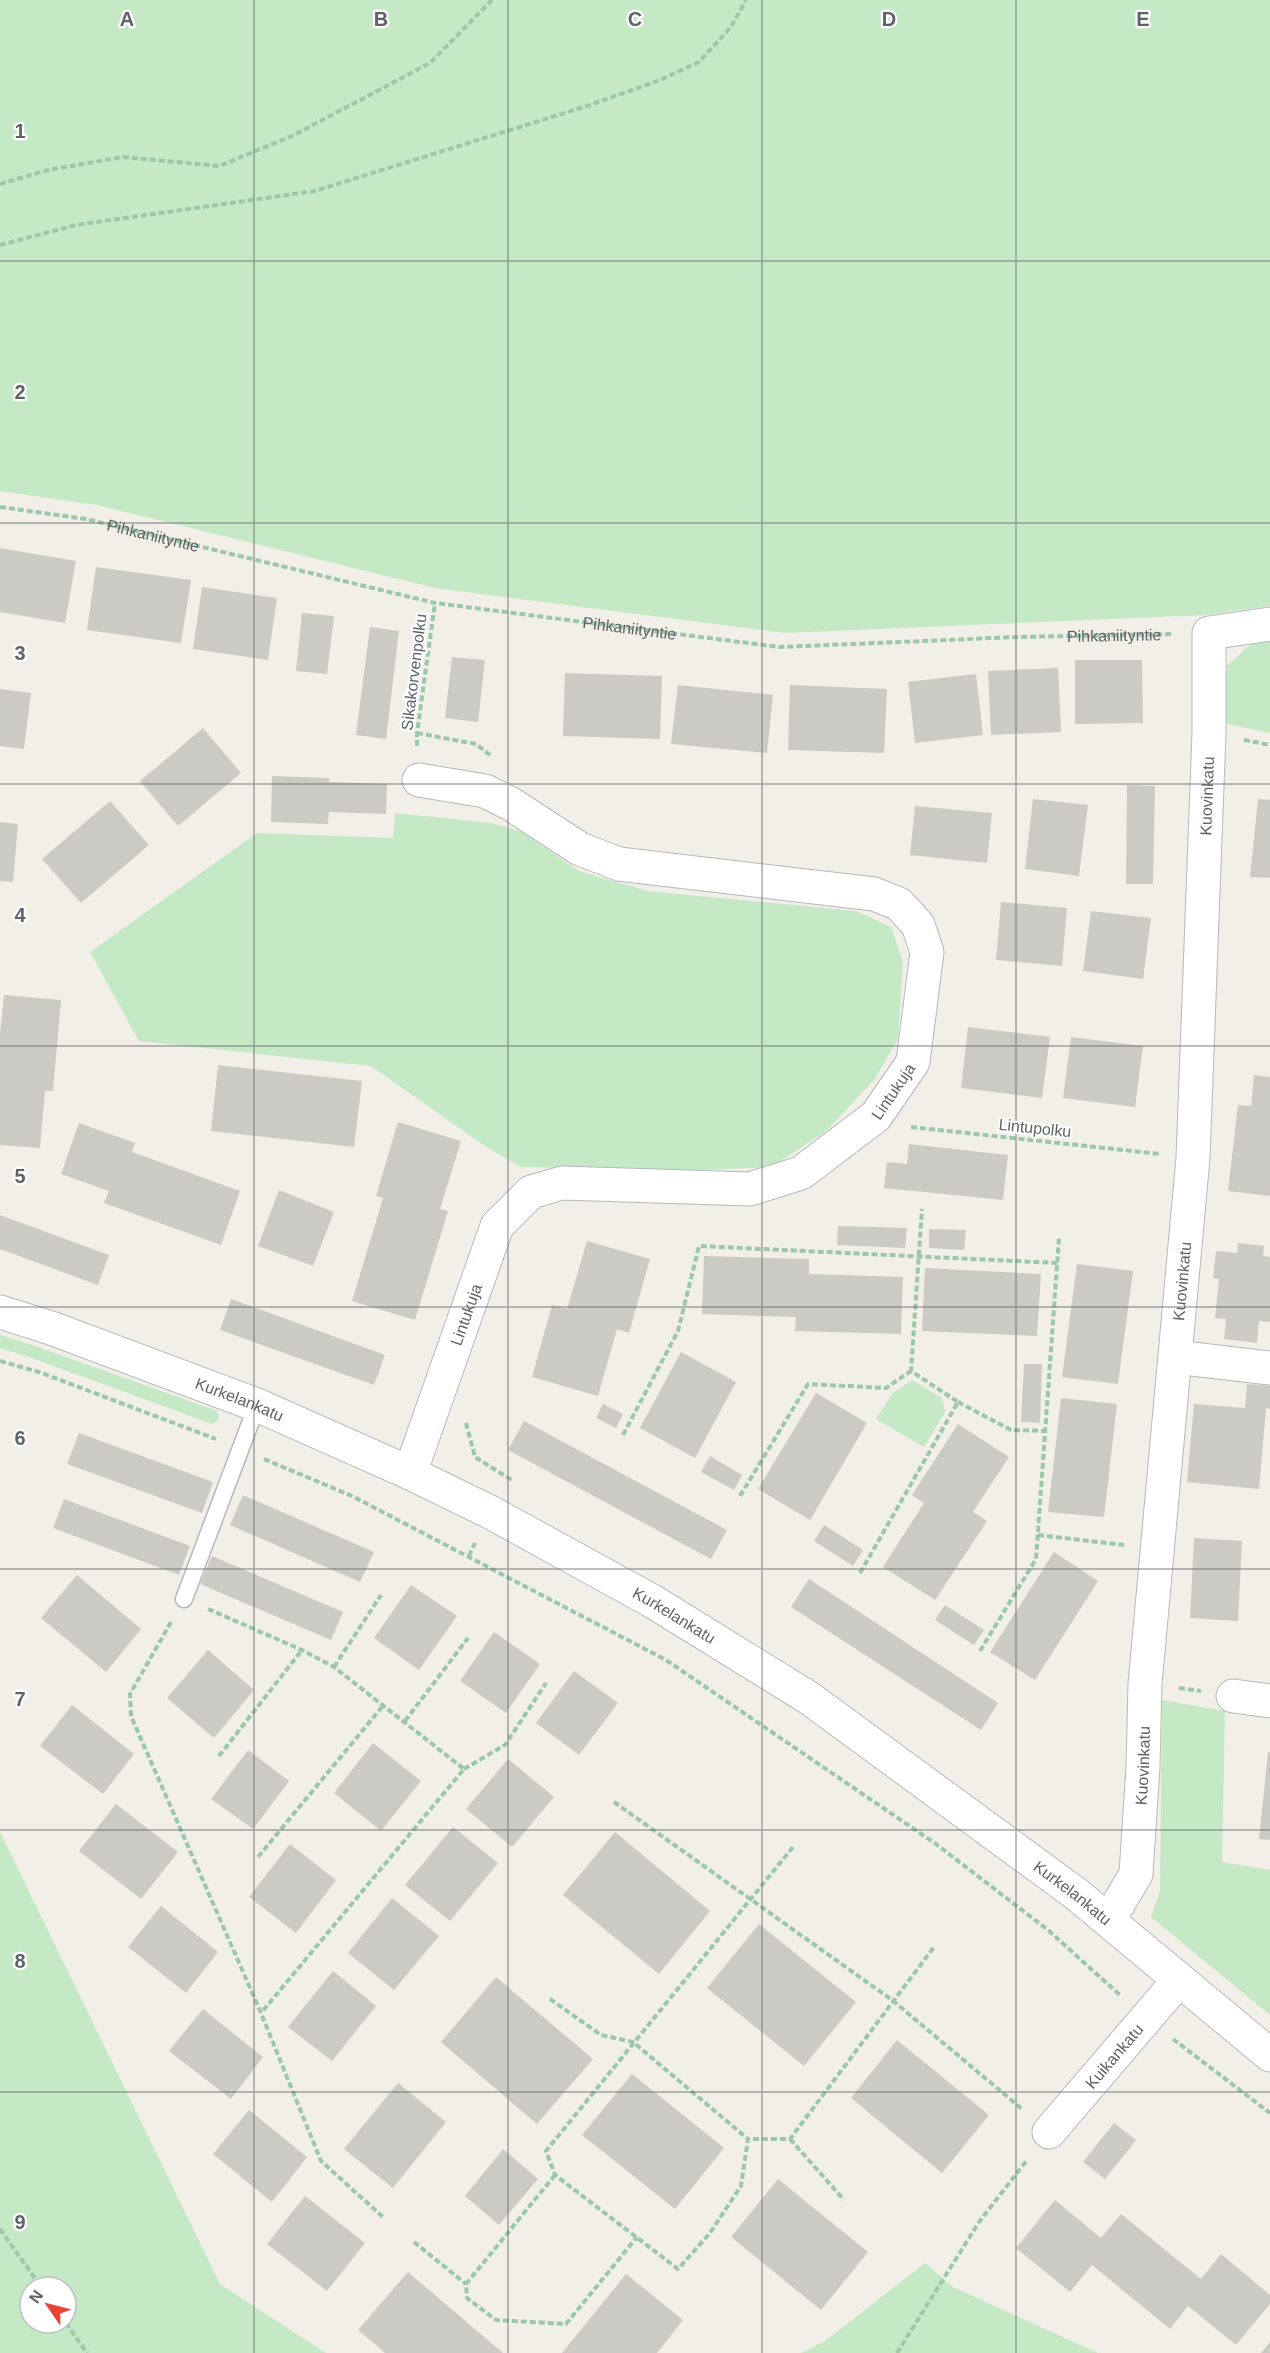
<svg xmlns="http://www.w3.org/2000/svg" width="1270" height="2353" font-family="Helvetica,sans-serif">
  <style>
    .green { fill: #c5e8c5; fill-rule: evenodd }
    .building { fill: #cccac5 }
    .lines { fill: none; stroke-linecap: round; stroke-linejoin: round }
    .lane-casing { stroke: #b5b8bc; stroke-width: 19 }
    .street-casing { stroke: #b5b8bc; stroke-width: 35 }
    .secondary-casing { stroke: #b6babf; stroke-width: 35 }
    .path { stroke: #9cc7a9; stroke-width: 4; stroke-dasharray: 6 3; stroke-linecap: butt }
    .lane { stroke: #fff; stroke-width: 16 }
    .street { stroke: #fff; stroke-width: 33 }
    .secondary { stroke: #fff; stroke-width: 33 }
    .grid { fill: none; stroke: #5f6368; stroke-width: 1.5; stroke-opacity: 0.55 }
    .labels { text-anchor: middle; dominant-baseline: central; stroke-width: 4.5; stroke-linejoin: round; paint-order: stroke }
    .street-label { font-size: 16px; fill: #5f6368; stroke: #fff }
    .grid-label { font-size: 20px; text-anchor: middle; font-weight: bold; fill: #5f6368; stroke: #fff; stroke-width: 4.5; stroke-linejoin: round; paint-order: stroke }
  </style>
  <rect width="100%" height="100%" fill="#f1efe8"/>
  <path class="green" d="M0,0h1270v606l-65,9 -420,18 -350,-45 -338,-83 -97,-14z
    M1270,638v95l-47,-10 4,-57 27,-25z
    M395,813l97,10 30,9 57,39 68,20 209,20 35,16 12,35 -5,77 -23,40 -49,52 -54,36 -70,3 -182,-3 -38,-23 -111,-78 -232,-25 -49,-89 167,-119 136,5z
    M0,1335l35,11 182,65 2,8 -7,5 -180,-66 -32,-10z
    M912,1380l30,18 3,14 -21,35 -48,-28 17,-26z
    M1162,1700l63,11 -3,151 48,8v145l-119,-98 9,-27z
    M0,1832l220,452 106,69h-326zM30,2287h36v36h-36z
    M925,2263l28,24 145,66h-297l24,-12z"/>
  <path class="building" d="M0,548l76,13 -11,62 -65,-11z
    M96,567l95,13 -10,63 -94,-13z
    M202,587l75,11 -9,62 -75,-11z
    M302,613l32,3 -7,58 -31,-3z
    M370,627l29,4 -13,108 -30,-4z
    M452,657l33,3 -7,62 -33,-4z
    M1075,660h67l1,63 -68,1z
    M1058,668l3,64 -70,3 -3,-64z
    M565,673l97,3 -2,63 -97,-3z
    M976,674l7,61 -68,8 -7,-61z
    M678,685l95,10 -6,58 -96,-9z
    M790,685l97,4 -3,64 -96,-3z
    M0,689l31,4 -7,56 -24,-3z
    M203,728l38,45 -63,53 -38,-45z
    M272,776l57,2v4l58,2 -1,30 -57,-2 -1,12 -57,-2z
    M1127,785l28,1 -2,98h-27z
    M1033,799l55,6 -9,71 -54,-7z
    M1258,799l12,1v78l-20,-1z
    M110,801l39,44 -68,58 -39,-44z
    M915,806l77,7 -5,50 -77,-8z
    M0,822l18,2 -5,58 -13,-1z
    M1001,902l66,6 -5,58 -66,-6z
    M1091,911l60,7 -8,61 -60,-8z
    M4,995l57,5 -8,91h-8l-5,57 -40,-3v-111z
    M968,1027l82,10 -8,61 -81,-10z
    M1071,1037l72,9 -8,61 -72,-9z
    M218,1065l144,16 -8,66 -143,-16z
    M1254,1075l16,2v119l-42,-5 10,-86 13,1z
    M398,1122l63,19 -21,68 8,2 -33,109 -63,-19 31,-103 -7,-2z
    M79,1123l56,20 -3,9 108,39 -19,54 -117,-42 5,-12 -48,-17z
    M909,1144l99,11 -5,45 -119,-12 3,-26 20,2z
    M279,1190l55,22 -21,54 -55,-20z
    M0,1215l109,40 -11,30 -98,-36z
    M838,1226l69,2 -2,20 -68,-3z
    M929,1229l37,1 -2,20 -35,-2z
    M587,1241l63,18 -21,74 -12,-4 -19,67 -66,-19 20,-72 15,4z
    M1238,1243l26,3 -1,10 7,1v65l-11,-1 -2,22 -33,-4 2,-20 -11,-1 4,-39 -6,-1 3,-27 21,2z
    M704,1256l105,3v15l94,3 -2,57 -106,-3 1,-14 -94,-3z
    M1077,1264l56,7 -15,113 -56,-7z
    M925,1268l116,6 -4,62 -115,-5z
    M231,1299l154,56 -11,30 -154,-55z
    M681,1352l55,30 -41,76 -55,-30z
    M1024,1364h18l-2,59 -19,-1z
    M1247,1384l23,2v23l-4,-1 -7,81 -72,-7 7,-78 51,4z
    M816,1393l51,30 -57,97 -52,-31z
    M1061,1398l56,6 -13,113 -56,-5z
    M603,1404l20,10 -7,14 -20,-10z
    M524,1421l203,109 -16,29 -203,-109z
    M958,1424l51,33 -36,55 14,9 -52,79 -52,-33 41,-64 -12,-8z
    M79,1433l134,49 -11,31 -135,-49z
    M710,1456l32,19 -8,15 -33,-18z
    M243,1495l131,57 -14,30 -130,-57z
    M64,1499l126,47 -11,29 -126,-47z
    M824,1525l39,25 -10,16 -39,-25z
    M1194,1538l48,3 -4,80 -48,-3z
    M1054,1552l44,29 -63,99 -45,-28z
    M212,1556l131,56 -12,28 -131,-56z
    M77,1575l64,54 -35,43 -65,-54z
    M809,1579l189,124 -17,27 -190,-123z
    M411,1585l46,31 -38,54 -45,-32z
    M945,1605l39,25 -10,15 -39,-25z
    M494,1632l46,32 -34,49 -46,-32z
    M208,1650l46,40 -40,48 -47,-40z
    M574,1671l44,32 -39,52 -43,-32z
    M72,1705l62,49 -31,40 -63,-48z
    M373,1743l48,38 -40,50 -47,-38z
    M248,1750l41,31 -36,48 -42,-30z
    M1268,1752h2v88l-11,-1z
    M508,1759l46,38 -42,50 -46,-38z
    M116,1804l62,48 -37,47 -62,-48z
    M453,1827l45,36 -48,58 -45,-36z
    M615,1832l95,79 -51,63 -96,-79z
    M290,1844l46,36 -40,53 -47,-36z
    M392,1898l47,38 -45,54 -46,-37z
    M161,1906l57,46 -32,41 -58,-46z
    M759,1924l97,78 -52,64 -97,-78z
    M333,1971l43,35 -44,55 -44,-34z
    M496,1977l97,82 -56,65 -96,-82z
    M203,2009l60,48 -32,42 -62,-48z
    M897,2040l92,75 -47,58 -91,-75z
    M632,2074l92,74 -49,61 -93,-74z
    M398,2083l48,39 -53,66 -49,-39z
    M249,2110l58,47 -35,45 -59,-48z
    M1114,2123l22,17 -31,39 -22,-17z
    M503,2149l35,30 -39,46 -34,-29z
    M778,2179l90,73 -47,58 -90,-73z
    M305,2196l60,47 -38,48 -60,-47z
    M1055,2200l46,38 20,-24 80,65 20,-25 49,41v9l-34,41 -48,-39 -18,23 -78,-64 -22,27 -54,-44z
    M408,2272l95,81h-118l-27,-23z
    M626,2274l57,46 -26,33h-95z
    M1270,2342v11h-9z"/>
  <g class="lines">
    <defs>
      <path id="lane" d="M184,1599l73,-194"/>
      <g id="street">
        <path d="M1175,1357l95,11"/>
        <path id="s2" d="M410,1473l87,-247 34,-34 31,-9 188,6 51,-16 75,-57 37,-54 14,-110 -9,-27 -19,-21 -25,-10 -255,-30 -39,-15 -69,-45 -26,-13 -66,-11"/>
        <path d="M1233,1696l37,5"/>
        <path id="s3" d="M1109,1920l27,-46 7,-107 2,-83 48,-526 16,-425v-100l61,-9"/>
        <path id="s4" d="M1049,2132l130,-152"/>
      </g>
      <g id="secondary">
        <path id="s5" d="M0,1312l51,16 206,77 153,68 80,39 162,89 157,97 266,195 195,162"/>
      </g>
    </defs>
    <use href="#lane" class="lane-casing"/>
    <use href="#street" class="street-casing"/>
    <use href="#secondary" class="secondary-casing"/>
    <g class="path">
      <path d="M0,184l48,-14 75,-13 96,9 73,-30 138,-73 62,-63"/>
      <path d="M0,245l76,-20 239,-34 275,-86 70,-25 39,-18 32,-35 15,-27"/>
      <path id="s1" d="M0,507l86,12 349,84 344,44 239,-10 155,-3"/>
      <path d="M417,733l59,11 14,11"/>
      <path d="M1244,740l26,5"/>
      <path d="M417,746v-13l18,-130"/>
      <path d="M911,1127l249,27"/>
      <path d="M0,1361l39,11 177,67"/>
      <path d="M958,1402l53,28 34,1"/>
      <path d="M466,1423l9,34 35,22 -2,2"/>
      <path d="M623,1435l55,-104 21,-85 358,17"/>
      <path d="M264,1459l88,37 314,164 270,184 112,86 73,66"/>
      <path d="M740,1496l68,-112 78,4 25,-17"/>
      <path d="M1038,1535l86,10"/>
      <path d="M469,1556l6,-13"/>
      <path d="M860,1573l98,-171 -47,-31 11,-162"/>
      <path d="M208,1609l94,41 32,17 130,102 -203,244"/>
      <path d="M171,1622l-41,72 1,22 130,297 60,148 63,57"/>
      <path d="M980,1651l56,-92 23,-321"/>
      <path d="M334,1667l47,-72"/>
      <path d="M1179,1688l22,3"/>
      <path d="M405,1721l63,-83"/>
      <path d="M219,1756l83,-106"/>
      <path d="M464,1769l41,-24 41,-62"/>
      <path d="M614,1802l278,198 130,109"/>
      <path d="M793,1847l-247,304 9,24 123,94 32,-36 31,-47 7,-47h42l144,-192"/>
      <path d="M258,1857l124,-150"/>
      <path d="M550,1999l51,36 32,7 115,97"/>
      <path d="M1173,2039l97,74"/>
      <path d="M790,2139l54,61"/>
      <path d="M555,2175l-89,109 1,14 29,22 70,4 71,-87"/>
      <path d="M0,2229l41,58"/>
      <path d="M414,2242l52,42"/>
      <path d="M66,2323l21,30"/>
      <path d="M897,2353l82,-131 48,-62"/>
    </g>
    <use href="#lane" class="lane"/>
    <use href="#street" class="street"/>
    <use href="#secondary" class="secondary"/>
  </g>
  <path class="grid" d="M254,0v2353M508,0v2353M762,0v2353M1016,0v2353M0,261h1270M0,523h1270M0,784h1270M0,1046h1270M0,1307h1270M0,1569h1270M0,1830h1270M0,2092h1270"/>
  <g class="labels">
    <g class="street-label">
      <text stroke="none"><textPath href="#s1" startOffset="156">Pihkaniityntie</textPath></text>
      <text stroke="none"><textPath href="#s1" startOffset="642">Pihkaniityntie</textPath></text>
      <text stroke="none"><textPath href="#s1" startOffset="1128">Pihkaniityntie</textPath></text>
      <text transform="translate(414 672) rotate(-83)">Sikakorvenpolku</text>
      <text stroke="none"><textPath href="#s3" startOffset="1134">Kuovinkatu</textPath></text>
      <text stroke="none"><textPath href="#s2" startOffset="708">Lintukuja</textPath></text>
      <text transform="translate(1035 1128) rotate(6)">Lintupolku</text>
      <text stroke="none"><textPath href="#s3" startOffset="648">Kuovinkatu</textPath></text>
      <text stroke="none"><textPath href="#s2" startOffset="168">Lintukuja</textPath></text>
      <text stroke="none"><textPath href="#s5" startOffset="255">Kurkelankatu</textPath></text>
      <text stroke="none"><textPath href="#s5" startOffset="741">Kurkelankatu</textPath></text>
      <text stroke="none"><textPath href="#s3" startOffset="162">Kuovinkatu</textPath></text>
      <text stroke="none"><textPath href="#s5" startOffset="1227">Kurkelankatu</textPath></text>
      <text stroke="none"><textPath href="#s4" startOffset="100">Kuikankatu</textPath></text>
    </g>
  </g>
  <g class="grid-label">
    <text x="127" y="26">A</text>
    <text x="381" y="26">B</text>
    <text x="635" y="26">C</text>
    <text x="889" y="26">D</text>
    <text x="1143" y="26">E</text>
    <text x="20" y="138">1</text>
    <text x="20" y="399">2</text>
    <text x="20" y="660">3</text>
    <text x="20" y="922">4</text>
    <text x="20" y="1183">5</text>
    <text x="20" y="1445">6</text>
    <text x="20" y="1706">7</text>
    <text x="20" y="1968">8</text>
    <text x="20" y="2229">9</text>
  </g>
  <g transform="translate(48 2305) rotate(305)"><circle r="28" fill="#ffffff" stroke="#bfc1c3" stroke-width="1.5"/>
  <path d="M0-4.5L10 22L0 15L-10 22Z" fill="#ea4335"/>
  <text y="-9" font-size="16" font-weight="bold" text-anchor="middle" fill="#5f6368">N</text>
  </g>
</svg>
